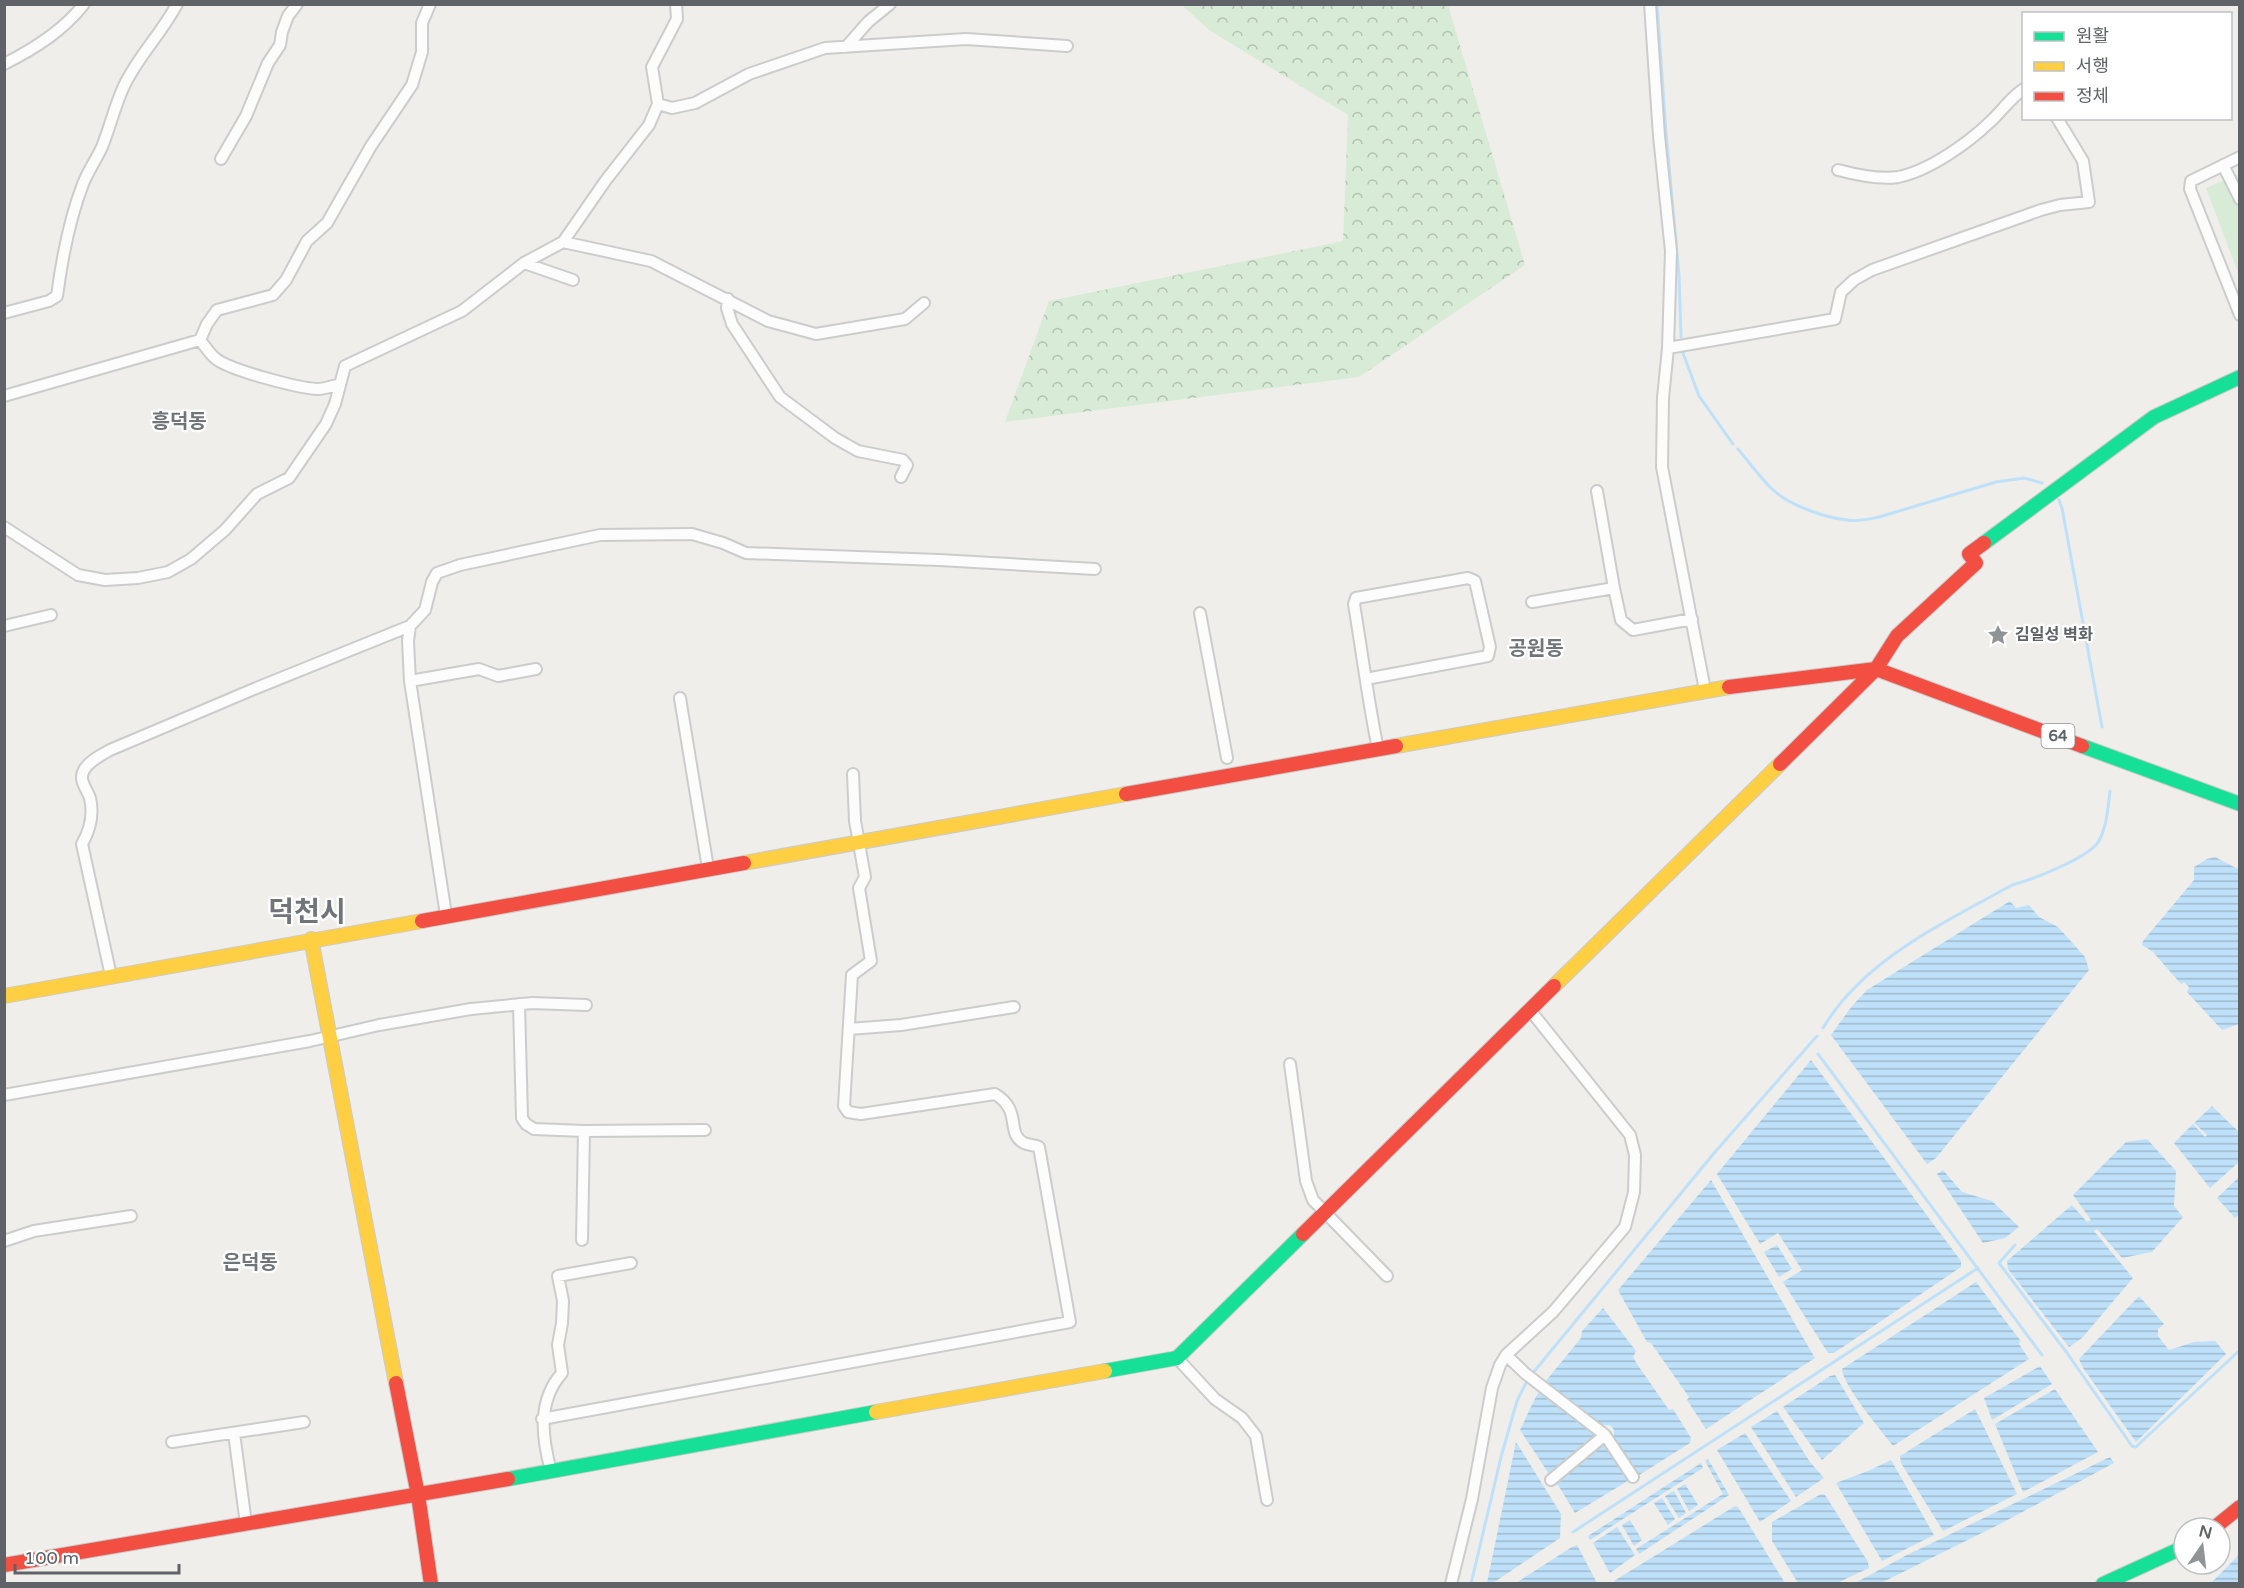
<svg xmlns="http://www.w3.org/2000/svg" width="2244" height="1588" font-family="'Varela Round','Noto Sans KR',sans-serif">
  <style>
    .forest { fill: url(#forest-crowns) }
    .garden { fill: #d8ebd6 }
    .water { fill: url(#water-rules) }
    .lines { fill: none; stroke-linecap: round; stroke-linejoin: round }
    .stream { stroke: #bfe0f9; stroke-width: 3 }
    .street-casing { stroke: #cbcccc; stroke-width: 14 }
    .fast-casing { stroke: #cacacb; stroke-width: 16 }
    .slow-casing { stroke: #cacacb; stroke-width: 16 }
    .jam-casing { stroke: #cacacb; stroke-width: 16 }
    .street { stroke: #fdfcfc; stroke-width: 10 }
    .fast { stroke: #16e098; stroke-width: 14 }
    .slow { stroke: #ffcf43; stroke-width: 14 }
    .jam { stroke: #f24e42; stroke-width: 14 }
    .labels { text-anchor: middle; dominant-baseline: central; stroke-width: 4.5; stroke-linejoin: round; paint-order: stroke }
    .shield { fill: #fff; stroke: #8f9295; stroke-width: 1.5 }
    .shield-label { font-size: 15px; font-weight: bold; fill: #5f6368 }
    .poi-label { font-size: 16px; font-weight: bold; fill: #5f6368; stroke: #fff; text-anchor: start }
    .quarter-label { font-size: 20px; font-weight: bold; fill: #70757a; stroke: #fff }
    .town-label { font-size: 28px; font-weight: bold; fill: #70757a; stroke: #fff }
  </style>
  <defs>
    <pattern id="forest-crowns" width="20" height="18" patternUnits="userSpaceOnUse" patternTransform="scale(1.5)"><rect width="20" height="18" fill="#d8ebd6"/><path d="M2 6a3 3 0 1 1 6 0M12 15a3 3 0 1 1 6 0" fill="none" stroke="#b2c2b1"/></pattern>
    <pattern id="water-rules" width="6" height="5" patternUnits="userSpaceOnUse" patternTransform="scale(1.5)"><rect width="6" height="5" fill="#bfe0f9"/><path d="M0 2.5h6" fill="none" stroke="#9eb9cd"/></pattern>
  </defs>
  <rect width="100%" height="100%" fill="#efeeea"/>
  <path class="forest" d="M1182,5h266l77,260 -166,112 -354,45 44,-121 294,-60 5,-126 -139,-85z"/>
  <path class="garden" d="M2239,174v101l-33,-87z"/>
  <path class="water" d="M2215,857l25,13 -1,154 -17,6 -35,-38 2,-5 -5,-5 -3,2 -29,-33 -10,-6 1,-4 51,-61v-13l13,-8z
    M2010,901l6,7 13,-3 10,12 19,10 27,30 4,13 -153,188 -9,6 -96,-129 21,-29 15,-16z
    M1811,1060l150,201v6l-127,86h-6l-45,-71 19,-12 -24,-37 -18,11 -43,-70z
    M2212,1106l27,26 1,29 -30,27 -36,-45 19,-19 12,13 2,-2 -13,-12z
    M2147,1139l29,32 -2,35 9,11 -31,35 -30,6 -25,-29 -3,2 39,47 -51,60 -13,9 -61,-78 -1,-8 65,-56 15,17 4,-2 -18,-25 53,-53z
    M1943,1170l19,22 30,9 27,26 -14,11 -22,5 -46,-69z
    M2239,1177v38l-4,3 -18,-20z
    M1711,1180l104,178 -109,71 -19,-29 2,-3 -38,-54 -4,-1 -29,-52z
    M1777,1245l15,24 -13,8 -15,-25z
    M1976,1282l44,58 -1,4 10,15 -136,87c-12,-16 -50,-60 -51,-77z
    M2139,1296l25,28 -6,5v7l11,14 25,-8 21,-1 11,13 -90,88 -53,-74 -4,-9z
    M1603,1308l33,43 -3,6 4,7 32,46 4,-1 18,29 -1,5 -54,34 -22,-35v-12l-4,-5h-11l-54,-43 36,-44 1,-7z
    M2040,1366l12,18 -60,36 -8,-22z
    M1835,1375l29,48 -42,37 -39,-53 47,-31z
    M2055,1389l43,63 -75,40 -28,-68z
    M1540,1390l55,42v5l-44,40 -31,-47c7,-14 12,-27 20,-40z
    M1975,1409l42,85 -74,37 -42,-68 -1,-7z
    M1777,1411l33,51 14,16 -28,19 -45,-70z
    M1745,1433l46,68 -31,21 -43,-72z
    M1516,1442l45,72 -1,24 -67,45h-6z
    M1601,1444l8,3 22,32 -56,34 -20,-33z
    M2110,1457l4,6 -114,61 -119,59h-26l50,-27z
    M1708,1459l21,36 -90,59 -3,-5 87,-55 -18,-33z
    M1891,1460l43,75 -52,26 -46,-78 32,-12z
    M1701,1463l2,5 -113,72 -2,-4z
    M1685,1484l13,21 -9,6 -12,-22z
    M1674,1491l12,22 -7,5 -14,-22z
    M1821,1494l4,1 43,67 1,6 -32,15h-39l-26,-42v-19z
    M1662,1498l13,21 -7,6 -14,-22z
    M1735,1506l3,1 47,76h-171v-2z
    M1630,1520l12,20 -8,6 -12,-21z
    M1617,1527l18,28 -25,18 -17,-30z
    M1577,1545l20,38h-81l56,-36z
    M2239,1555v28h-28z"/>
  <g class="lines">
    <path class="stream" d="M1657,4l9,129 13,142 2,62
      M1683,353l16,43 34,48
      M1738,449c11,13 21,27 33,39 17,17 52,29 76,32 11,2 22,-1 32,-3l117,-35 28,-4 18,5
      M2059,500l3,8 40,219
      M1823,1028c41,-69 121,-105 189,-143 19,-5 77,-27 87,-44 8,-15 9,-34 11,-50
      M1818,1054l224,301
      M2015,1245l-16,18 68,90 65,93 4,1 5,-5 99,-92
      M1532,1374l183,-222 102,-116
      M1573,1532l405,-264
      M1471,1584l30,-127 16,-56 11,-22"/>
    <defs>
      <path id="street" d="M1650,4l9,132 12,115 -3,97 -5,50 -1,69 43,223
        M846,47l22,-25 22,-18
        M4,64c30,-15 59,-33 80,-60
        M658,104l-6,-37 25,-48 -1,-15
        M2240,157l-49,24 -1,8 50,126
        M221,159l25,-43 22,-53 12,-18 2,-13 6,-16 9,-12
        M2223,165l17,34
        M1838,170c19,5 41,10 60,7 31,-6 70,-34 92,-55 10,-9 23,-27 34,-33
        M563,242l88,19 117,60 48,13 89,-15 19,-16
        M524,263l49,17
        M728,299l-1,9 5,16 48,73 55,41 23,13 45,9 4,5 -6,12
        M4,313l45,-12 8,-5c5,-38 12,-76 26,-112 5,-13 13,-24 19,-37 8,-20 13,-42 22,-61 14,-30 38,-53 53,-82
        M1668,348l167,-29 6,-27 13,-12 18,-10 169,-60 19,-5 29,-3 -6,-41 -26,-43
        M340,384c-8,2 -15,5 -23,5 -18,-1 -89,-19 -102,-31 -6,-5 -10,-12 -15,-18l7,-16 10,-14 56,-15 13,-15 21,-39 20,-18 44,-77 41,-61 10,-33v-29l8,-19
        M4,396l196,-56
        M1597,491l17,97 7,32 12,10 59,-11
        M4,527l74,48 27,5 33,-2 30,-6 23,-13 34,-29 32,-36 32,-16 37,-54 9,-20 10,-38 117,-55 62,-48 39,-21 43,-62 43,-55 9,-21 14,4 23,-5 54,-29 76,-26 141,-9 101,7
        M1532,602l82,-14
        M1200,613l27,145
        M4,626l47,-11
        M410,626l-2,15 2,40 36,234
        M1366,679l122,-23 2,-9 -15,-66 -7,-3 -112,20 -2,6c8,48 14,97 24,145
        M410,681l69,-12 19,7 38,-7
        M680,698l28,170
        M111,976l-29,-132c8,-14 12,-29 8,-46 -3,-9 -12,-18 -6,-28 5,-9 17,-15 26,-20l144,-61 156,-63 15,-16 7,-28 5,-9 23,-8 140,-30 92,-1 31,9 23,10 193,7 156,9
        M519,1004l3,114 4,6 8,5 50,2 121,-1
        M849,1029l52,-4 113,-18
        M1290,1064l16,117 7,19 74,76
        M4,1095l306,-54 69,-16 92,-16 61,-6 54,2
        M582,1240l2,-109
        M4,1241l30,-10 97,-15
        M1506,1355l20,19 79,61 28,42
        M1177,1358l38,41 27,19 14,18 11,64
        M542,1419l528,-97 -31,-175c-4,-2 -11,-2 -15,-4 -19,-10 -1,-32 -29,-49l-134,20 -13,-2 -4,-6 8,-131 19,-14 -12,-73 6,-11 -10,-56 -2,-47
        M234,1433l12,91
        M172,1442l132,-20
        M551,1471c-9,-33 -14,-70 11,-98l-4,-28 4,-22 1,-22 -5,-25 73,-13
        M1551,1480l54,-45
        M1451,1584l21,-85 20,-111 8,-23 6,-10 47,-43 72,-85 9,-35 1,-37 -5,-20 -100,-125"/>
      <path id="fast" d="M1984,543l170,-126 86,-40
        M2082,746l158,58
        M1105,1371l72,-13 126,-124
        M508,1479l368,-67
        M2103,1584l81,-37"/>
      <path id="slow" d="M1396,746l333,-59
        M744,863l382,-69
        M311,939l85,444
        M1554,986l226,-222
        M4,996l418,-75
        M876,1412l229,-41"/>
      <path id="jam" d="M1729,687l147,-18 206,77
        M1780,764l96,-95 21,-33 79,-73 -7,-9 15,-11
        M1126,794l270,-48
        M422,921l322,-58
        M1303,1234l251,-248
        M396,1383l22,112 13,89
        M2214,1528l26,-21
        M4,1565l504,-86"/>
    </defs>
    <use href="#street" class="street-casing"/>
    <use href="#fast" class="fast-casing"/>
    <use href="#slow" class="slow-casing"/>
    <use href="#jam" class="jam-casing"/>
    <use href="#street" class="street"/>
    <use href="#fast" class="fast"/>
    <use href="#slow" class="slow"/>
    <use href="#jam" class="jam"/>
  </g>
  <defs>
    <symbol id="sight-bare" viewBox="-9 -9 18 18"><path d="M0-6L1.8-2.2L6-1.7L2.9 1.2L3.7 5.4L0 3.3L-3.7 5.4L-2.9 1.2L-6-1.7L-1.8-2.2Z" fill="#919496" stroke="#fff" stroke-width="2.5" paint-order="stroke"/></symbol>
  </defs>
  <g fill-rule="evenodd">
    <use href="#sight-bare" x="1983" y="620" width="30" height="30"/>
  </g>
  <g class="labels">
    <rect class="shield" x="2041.5" y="724" width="33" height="24" rx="4.5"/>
    <g class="shield-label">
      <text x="2058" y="736">64</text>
    </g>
    <g class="poi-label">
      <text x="2015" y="635">김일성 벽화</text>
    </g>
    <g class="quarter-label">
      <text x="179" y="422">흥덕동</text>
      <text x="1536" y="649">공원동</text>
      <text x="250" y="1263">은덕동</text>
    </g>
    <g class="town-label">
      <text x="307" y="912">덕천시</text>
    </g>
  </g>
  <rect width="2244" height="1588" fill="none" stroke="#5f6368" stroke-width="12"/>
  <rect x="2022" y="12" width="210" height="108" fill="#ffffff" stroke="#bfc1c3" stroke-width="1.5"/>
  <rect x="2034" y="32" width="30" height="9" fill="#16e098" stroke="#bfc1c3" stroke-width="1.5"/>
  <text x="2076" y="42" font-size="18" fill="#5f6368">원활</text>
  <rect x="2034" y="62" width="30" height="9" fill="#ffcf43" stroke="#bfc1c3" stroke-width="1.5"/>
  <text x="2076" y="72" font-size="18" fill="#5f6368">서행</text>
  <rect x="2034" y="92" width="30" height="9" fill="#f24e42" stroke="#bfc1c3" stroke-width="1.5"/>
  <text x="2076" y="102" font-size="18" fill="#5f6368">정체</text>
  <g transform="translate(2202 1546) rotate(14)"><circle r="28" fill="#ffffff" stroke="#bfc1c3" stroke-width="1.5"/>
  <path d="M0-4.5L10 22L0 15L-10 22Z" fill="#919496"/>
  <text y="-9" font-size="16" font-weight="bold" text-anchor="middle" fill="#5f6368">N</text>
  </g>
  <path d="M15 1564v9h164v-9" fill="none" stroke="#5f6368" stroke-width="3"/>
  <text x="24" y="1564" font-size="18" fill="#5f6368" stroke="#ffffff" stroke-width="4.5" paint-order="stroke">100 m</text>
</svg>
